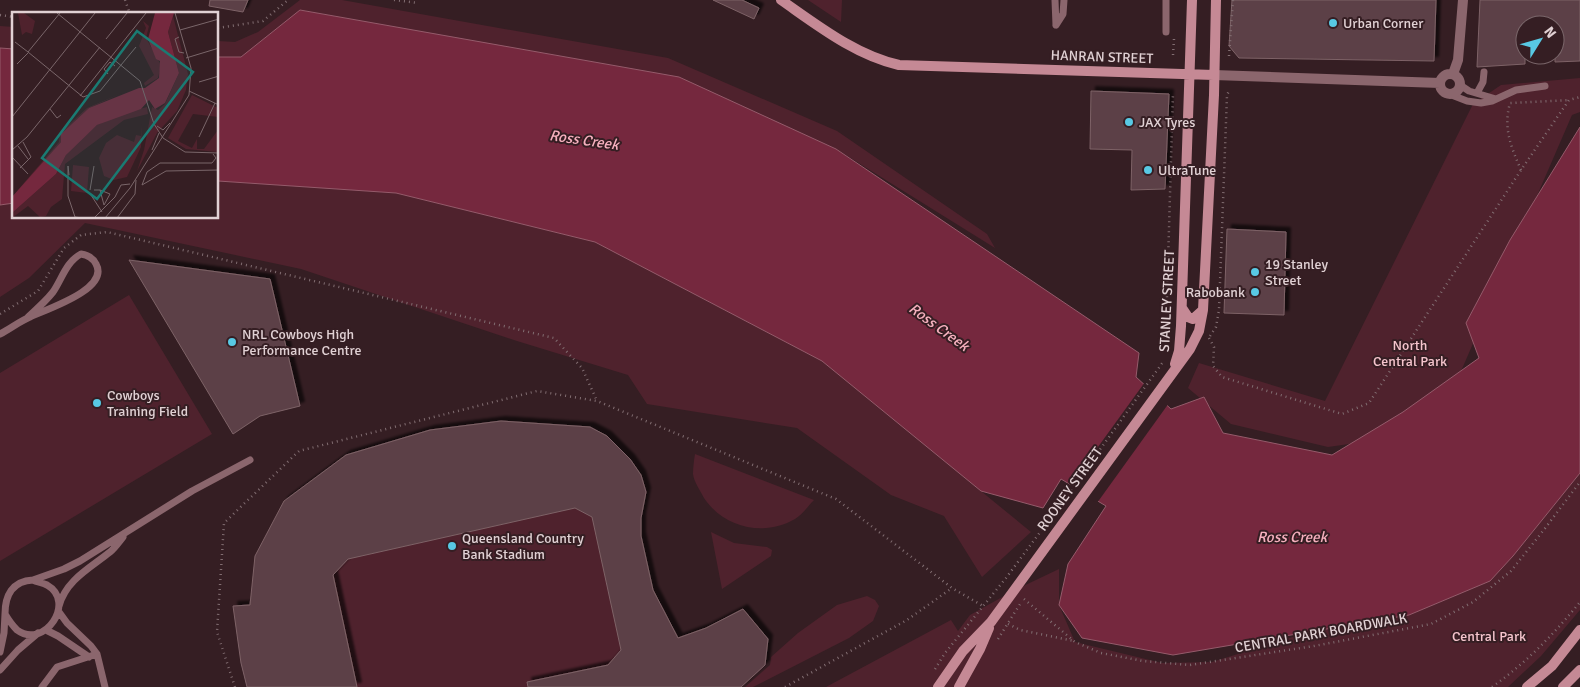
<svg xmlns="http://www.w3.org/2000/svg" width="1580" height="687" font-family="Signika,sans-serif">
  <style>
    .green { fill: #4f222d }
    .water { fill: #75283e; stroke: #955b6b }
    .pier { fill: #351e23 }
    .building { fill: #5b4146; stroke: #7e6267; filter: url(#shadow) }
    .lines { fill: none; stroke-linecap: round; stroke-linejoin: round }
    .path { stroke: #826e72; stroke-width: 2.5; stroke-dasharray: 1 4; stroke-linecap: butt }
    .service { stroke: #8b666d; stroke-width: 7 }
    .minor { stroke: #8b666d; stroke-width: 10 }
    .secondary { stroke: #c58995; stroke-width: 10 }
    .poi-dot { fill: #58c9e4; stroke: #351e23; stroke-width: 2 }
    .labels { text-anchor: middle; dominant-baseline: central; stroke-width: 4; stroke-linejoin: round; paint-order: stroke }
    .poi-label { font-size: 14px; fill: #e1d1d4; stroke: #351e23; text-anchor: start }
    .street-label { font-size: 14px; fill: #e1d1d4; stroke: #351e23 }
    .park-label { font-size: 14px; fill: #f5c5cd; stroke: #351e23 }
    .water-label { font-size: 15px; font-style: italic; fill: #f6b0be; stroke: #351e23 }
    .inset-road { fill: none; stroke: #7a666a; stroke-width: 1 }
    .view { fill: #1a7b73; fill-opacity: 0.15; stroke: #1a7b73; stroke-width: 2.5 }
    .inset-edge { fill: none; stroke: #e1d1d4; stroke-width: 2.5 }
  </style>
  <defs>
    <filter id="shadow"><feDropShadow dx="4.5" dy="-4.5" stdDeviation="1" flood-color="#0009"/></filter>
  </defs>
  <rect width="100%" height="100%" fill="#351e23"/>
  <path class="green" d="M300,0h42l326,58 169,73 150,103 8,14 -159,-99 -158,-72 -377,-67 -60,47h-23v-16l17,1 23,-10z
    M808,0h34l-1,22z
    M0,26l14,1v22l-14,-1z
    M1580,78v34l-8,3 -120,277 -82,49 -42,6 -97,-23 -43,-36 11,-25 126,38 148,-297 28,-19z
    M218,181l178,12 199,49 227,119 209,171 -49,45 -38,-61 -53,-21 -94,-67 -150,-24 -19,-29 -111,-34 -216,-72 -216,-46 -56,55 -29,19v-92l14,-2v15h204z
    M129,295l83,139 -212,127v-188z
    M501,421l89,6 17,9 23,23 11,16v61l12,54 25,48 28,-10 37,-19 25,30 -3,26 -24,22h-494l-6,-24 -8,-57 17,-1 5,-49 29,-55 62,-46 84,-25z
    M695,454l119,46c-6,6 -12,15 -19,19 -31,18 -71,9 -91,-21 -4,-8 -10,-16 -11,-24 0,-6 1,-14 2,-20z
    M1580,473v137l-39,46 -33,31h-682l125,-67 7,11 12,-16 43,-24 46,-22v36l16,37 87,21 50,-1 97,-30 100,-17 81,-34 23,-25z
    M711,532l23,11 33,4 5,3 -1,6 -49,33z
    M867,596l8,4 4,6 -6,15 -24,17 -96,49h-8l25,-22 1,-8 27,-24 39,-28z"/>
  <path class="water" d="M300,10l379,67 157,72 303,204 -3,24 35,32 33,-12 19,36 109,22 71,-43 76,-54 -13,-35 44,-83 70,-113v346l-67,83 -23,25 -81,34 -236,40 -91,-17 -23,-33 9,-41 38,-58 -45,-27 -18,29 -62,-17 -159,-130 -227,-119 -199,-49 -178,-12v-124h23z
    M0,48l14,1v154l-14,2z"/>
  <path class="pier" d="M1145,382l24,21 -72,100 -28,-16z"/>
  <path class="building" d="M210,0h38l-5,12 -34,-6z
    M713,0h29l17,8 -5,11z
    M1232,0h204l-2,61 -195,-3 -10,-12z
    M1480,0h100v61l-25,1v-37h-30v39l-48,3z
    M1091,91l78,3 -4,95 -34,1 1,-40 -42,-1z
    M1227,229l59,3 -2,83 -60,-2z
    M129,260l141,19 30,127 -40,10 -27,18z
    M501,421l89,6 17,9 23,23 11,16 5,17 -5,26v18l12,54 25,48 28,-10 37,-19 25,30 -3,26 -24,22h-213l-1,-5 81,-17 13,-15 -29,-133 -17,-9 -227,51 -15,16 24,112h-110l-6,-24 -8,-57 17,-1 5,-49 29,-55 62,-46 84,-25z"/>
  <g class="lines">
    <path class="path" d="M125,0l5,14
      M394,0l24,3
      M0,15l14,2
      M218,28l45,-7 25,-21
      M1173,55l1,-16
      M1229,56l4,-56
      M1521,170c-10,-23 -18,-42 -11,-67l59,-3
      M0,314l38,-23 26,-43 17,-13 26,-3 447,106 28,30 15,33
      M1210,336l6,-9 3,-17 8,-215 2,-4
      M1168,337l-2,-7 7,-237
      M1209,338l5,9 -1,19 9,11 120,37 27,-11 152,-233 48,-70 11,-3
      M1068,494l95,-132
      M1024,599l51,43 26,11 42,8 47,4 124,-19 117,-22 42,-22 38,-31 32,-40 37,-49
      M1008,624l12,6 54,11
      M998,639l24,-38
      M935,669l10,-16 61,-75 52,-70
      M235,687l-18,-55 7,-109 75,-72 238,-60 60,10 239,98 116,89 31,18
      M785,687l122,-67 45,-32
      M1492,687c34,-24 62,-53 88,-85"/>
    <path class="service" d="M1055,0l1,25
      M1056,25l7,-11 1,-14
      M1166,32v-32
      M1460,85l9,6 27,8
      M1477,93l6,-11 1,-10
      M1449,94l18,7 14,2 11,-2 24,-11 29,-4
      M0,334c10,-5 20,-13 30,-17 17,-8 80,-28 66,-53 -3,-6 -8,-9 -15,-10 -15,8 -19,25 -28,38 -7,9 -16,17 -25,25
      M33,580l31,-11 16,-8 112,-70 58,-31
      M33,580c4,2 10,3 14,5 30,17 -3,65 -30,45 -4,-4 -9,-11 -12,-16 0,-18 7,-33 28,-34z
      M59,606c7,-26 31,-38 51,-54 5,-4 9,-10 13,-15
      M59,612l8,11 24,23 6,8 8,33
      M46,630l12,6 31,21
      M0,652l4,-19 1,-19
      M0,670l18,-20 20,-17
      M42,687l15,-20 40,-13"/>
    <path class="minor" d="M1440 84a10 10 0 1 1 20 0a10 10 0 1 1-20 0Z
      M1453,74l5,-14 5,-60
      M1214,75l226,8"/>
    <path class="secondary" d="M781,0c36,25 74,55 118,65l315,10
      M1182,308l6,9 5,2 10,-9
      M1175,364l4,-13 2,-25 11,-326
      M938,687l25,-36 28,-29 199,-273 9,-18 4,-21 11,-215 2,-95
      M959,687l21,-38 9,-21
      M1527,687l25,-21 28,-36
      M1563,687l17,-17"/>
  </g>
  <g class="poi-dot">
    <circle cx="1333" cy="23" r="5"/>
    <circle cx="1129" cy="122" r="5"/>
    <circle cx="1148" cy="170" r="5"/>
    <circle cx="1255" cy="272" r="5"/>
    <circle cx="1255" cy="292" r="5"/>
    <circle cx="232" cy="342" r="5"/>
    <circle cx="97" cy="403" r="5"/>
    <circle cx="452" cy="546" r="5"/>
  </g>
  <g class="labels">
    <g class="poi-label">
      <text x="1343" y="23">Urban Corner</text>
      <text x="1139" y="122">JAX Tyres</text>
      <text x="1158" y="170">UltraTune</text>
      <text x="1265" y="264">19 Stanley<tspan x="1265" dy="16">Street</tspan></text>
      <text x="1245" y="292" text-anchor="end">Rabobank</text>
      <text x="242" y="334">NRL Cowboys High<tspan x="242" dy="16">Performance Centre</tspan></text>
      <text x="107" y="395">Cowboys<tspan x="107" dy="16">Training Field</tspan></text>
      <text x="462" y="538">Queensland Country<tspan x="462" dy="16">Bank Stadium</tspan></text>
    </g>
    <g class="street-label">
      <text transform="translate(1102 57) rotate(2)">HANRAN STREET</text>
      <text transform="translate(1167 301) rotate(-87)">STANLEY STREET</text>
      <text transform="translate(1070 489) rotate(-54)">ROONEY STREET</text>
      <text transform="translate(1321 633) rotate(-10)">CENTRAL PARK BOARDWALK</text>
    </g>
    <g class="park-label">
      <text x="1410" y="345">North<tspan x="1410" dy="16">Central Park</tspan></text>
      <text x="1489" y="636">Central Park</text>
    </g>
    <g class="water-label">
      <text transform="translate(584 140) rotate(8)">Ross Creek</text>
      <text transform="translate(939 327) rotate(36)">Ross Creek</text>
      <text x="1292" y="537">Ross Creek</text>
    </g>
  </g>
  <g transform="translate(12 12)">
    <rect width="206" height="206" fill="#351e23"/>
    <path d="M6,1h6l11,8 -3,13 -6,-2 -4,3zM161,4l15,58 -2,16 -9,21 -20,22 -20,38 7,-21 8,-43 6,3 7,-6 14,-31 -11,-41zM131,9l6,5 -3,12 15,27 -3,13 -13,8 -1,-3 10,-8 -15,-29 7,-18zM110,81l-33,15 -28,26v8l-43,51 -6,4 47,-55 1,-9 27,-25zM180,83l26,13v9l-25,-3 -15,27 14,7 5,-9v10h7l14,-19 -1,22 -31,-3 -18,-11zM135,95l1,7 -24,6 -59,44 -3,35 -11,8 -5,9 -6,1 -12,-11 -16,12v-5l44,-39 10,-19 15,-17 16,-13 24,-11zM130,112l-1,23 -14,30 -13,3 -10,-4 -5,-18 7,-15 11,-8 17,7 2,-7 5,1zM61,153l16,2 -2,26 -16,-2z" fill="#4f222d"/>
    <path d="M143,1h19l-6,19 11,41 -14,30 -10,6 -6,-9 -8,9 -44,16 -31,30 -10,19 -44,39v-16l49,-55v-8l28,-26 50,-20h6l14,-10 1,-17 -4,-2 -8,-20z" fill="#75283e"/>
    <path class="inset-road" d="M45,1l83,68 14,43 9,14M168,18l39,-11M167,25l-4,2 4,13 5,1M94,27l21,-26M3,30l13,10M16,40l55,45 17,-6 21,-26M16,40l32,-39M99,45l35,-44M174,46l33,-10M5,52l11,-11M109,53l15,-18M96,62l-4,-5 6,-7 5,4M187,70l20,-6M177,79l30,14M68,84l31,-39M38,97l7,9 4,-3M0,105l83,-104M145,114l6,4 7,-7M187,125l16,-34M151,126l22,14 34,1M6,134l10,13M0,138l15,-13 73,-90M140,138l7,-17M0,145l16,17M8,156l11,-11 -8,-15M57,163l-1,-9v30l7,21 8,1M130,173l5,-13 13,-9h52l4,-5 -3,-4M130,173l24,-14 53,-1M78,178l4,-24M82,178h6l10,4 -6,11 -4,-15M79,183l11,17M82,206l21,-21 6,-12 9,-1M93,206l25,-30 59,-93 2,-27 -16,-55M105,206l18,-24 1,-14"/>
    <path class="view" d="M125,19l56,41 -96,127 -55,-41z"/>
    <rect width="206" height="206" class="inset-edge"/>
  </g>
  <g transform="translate(1540 40) rotate(53)"><circle r="24" fill="#351e23" stroke="#7a666a"/>
  <path d="M0-4L9 19L0 12L-9 19Z" fill="#58c9e4"/>
  <text y="-8" font-size="14" font-weight="bold" text-anchor="middle" fill="#e1d1d4">N</text>
  </g>
</svg>
